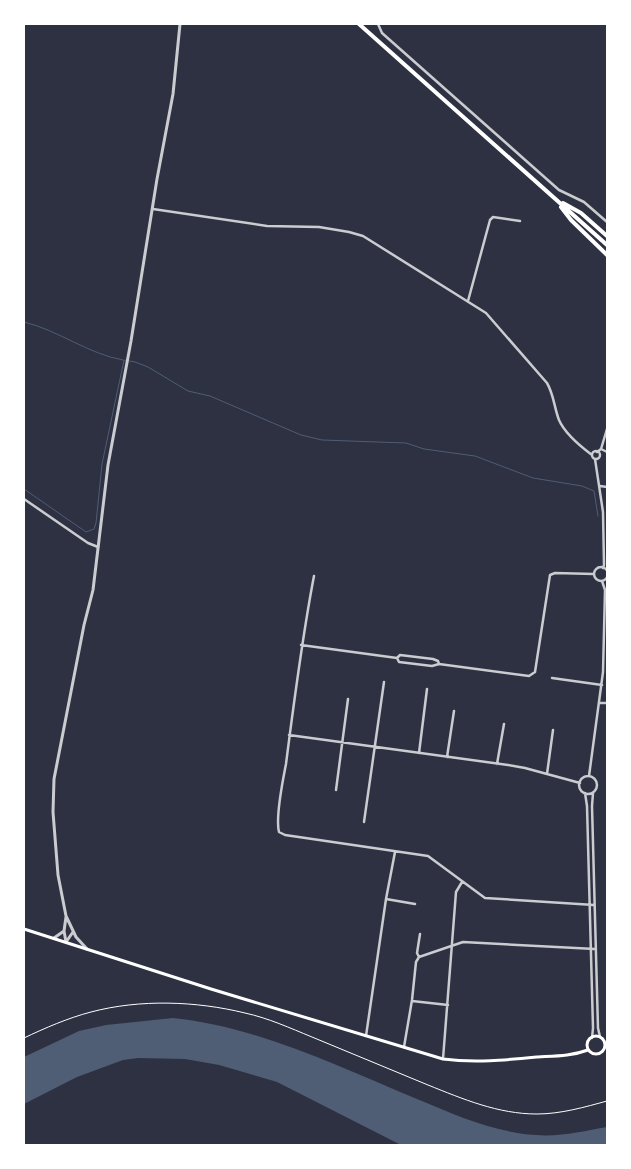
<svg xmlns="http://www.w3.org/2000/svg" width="631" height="1169" font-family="'IBM Plex Serif',serif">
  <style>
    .water { fill: #4f5d75 }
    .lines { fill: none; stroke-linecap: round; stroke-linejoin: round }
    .stream { stroke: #4f5d75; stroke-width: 1 }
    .path { stroke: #fff; stroke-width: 1 }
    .minor { stroke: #caccd0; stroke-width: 2.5 }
    .tertiary { stroke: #caccd0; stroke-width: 3 }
    .secondary { stroke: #fff; stroke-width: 3 }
    .trunk { stroke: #fff; stroke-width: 4 }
  </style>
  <rect width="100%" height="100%" fill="#2d3142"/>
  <path class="water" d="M173,1018c86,9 164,48 244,81 39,16 75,33 119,36 24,2 48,-4 71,-8v18h-206l-124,-63 -58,-17 -34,-6 -47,-1 -15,2 -46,17 -53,27v-47l55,-26 27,-6z"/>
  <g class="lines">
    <path class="stream" d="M24,322c34,8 64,32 99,38
      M24,489l62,43 8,-3 2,-6 6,-59 22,-104 11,2 13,5 40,24 22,5 91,39 21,5 84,3 18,6 51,7 58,22 49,8 12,5 4,25"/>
    <path class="path" d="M24,1038c21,-10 44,-20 67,-26 49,-13 105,-11 154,1 23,5 45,15 67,24 39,16 77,32 116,48 35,14 70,29 109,29 24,0 48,-7 70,-13"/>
    <path class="minor" d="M378,24l4,9 177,157 25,12 23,20
      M153,209l114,17 52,1 30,5 14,4 123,77 61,70c7,12 7,24 12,37 6,14 21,26 33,35
      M468,301l22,-81 3,-3 27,4
      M601,449l6,3
      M592 455a4 4 0 1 1 8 0a4 4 0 1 1-8 0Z
      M597,452l4,-3 6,-20
      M595,459l8,53 1,53 -1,3
      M600,486l7,1
      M24,499l64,44 10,4
      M594 574a7 7 0 1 1 14 0a7 7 0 1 1-14 0Z
      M314,576c-12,62 -20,125 -28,188 -3,16 -11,53 -7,68l6,3 143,21 57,42 109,7
      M301,645l96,13 3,-3 33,4 5,2 1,3 90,12 6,-4 15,-97 5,-2 39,1
      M397,658l2,4 33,4 7,-2
      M552,678l50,7
      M599,703h8
      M289,735l219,30 17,3 55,15
      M419,753l8,-64
      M447,757l7,-46
      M497,764l7,-40
      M547,774l6,-44
      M589,776l14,-104 2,-82 -3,-9
      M579 785a9 9 0 1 1 18 0a9 9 0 1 1-18 0Z
      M336,790l12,-91
      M585,793l2,13 6,222 -1,10
      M593,793l-1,13 6,222 2,9
      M364,822l20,-140
      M386,899l9,-47
      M419,957l44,-15 132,7
      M419,957l-2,-4 3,-19
      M412,1001l36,4
      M366,1036l20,-137 29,5
      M404,1047l8,-47 4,-38 3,-5
      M443,1059l13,-167 6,-10"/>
    <path class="tertiary" d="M54,938l10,-7
      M66,942l-2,-11 2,-14
      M66,942l7,-10
      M87,949l-11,-12 -10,-21 -8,-41 -5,-63 1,-33 30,-154 9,-35 15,-125 23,-124 26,-162 16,-85 7,-70"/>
    <path class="secondary" d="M24,929l187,60 232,70c32,4 63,1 95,-2 17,-1 34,-1 50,-7
      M587 1045a9 9 0 1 1 18 0a9 9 0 1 1-18 0Z"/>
    <path class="trunk" d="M359,24l248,221
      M563,203l18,10 26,23
      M561,207l10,13 36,35"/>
  </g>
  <rect width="631" height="1169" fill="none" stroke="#ffffff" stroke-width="50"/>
</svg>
